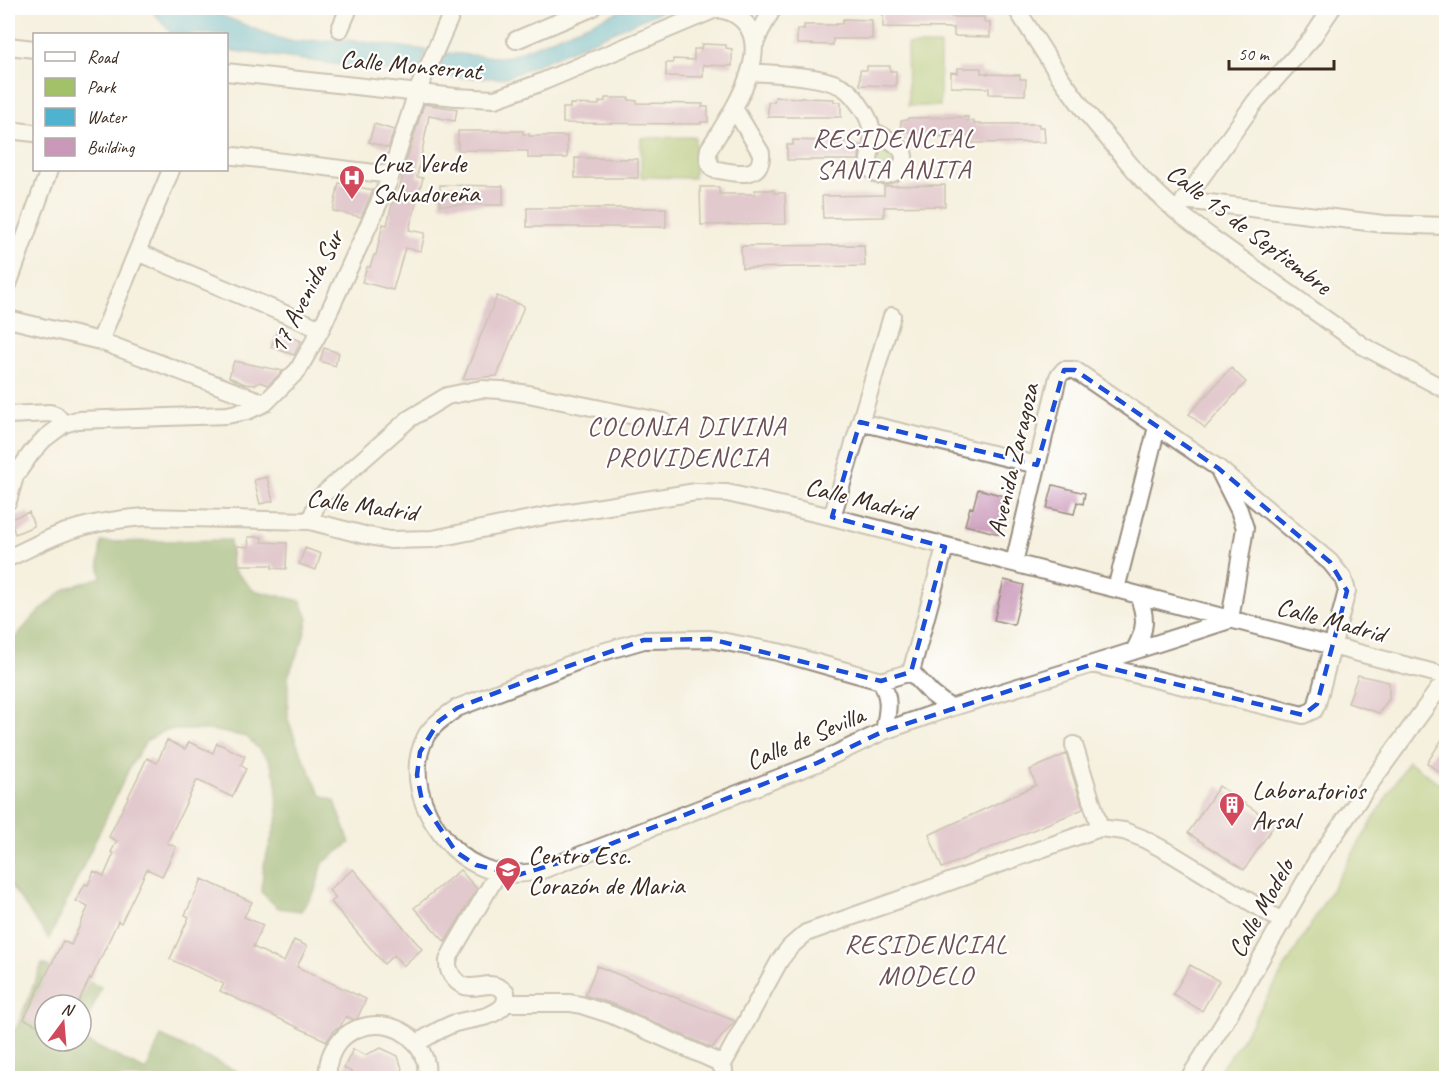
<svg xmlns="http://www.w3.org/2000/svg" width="1454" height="1086" font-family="Caveat,sans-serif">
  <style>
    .green { fill: #a3c169; stroke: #6f7644; stroke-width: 1.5 }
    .forest { fill: #82a75d; stroke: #5e683e; stroke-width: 1.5 }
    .water { fill: #4fb2ce; stroke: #456e76; stroke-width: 1.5 }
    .building { fill: #ca99b9 }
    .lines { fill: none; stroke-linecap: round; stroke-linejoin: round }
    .minor-casing { stroke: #988d7e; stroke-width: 20 }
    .minor { stroke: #fff; stroke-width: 16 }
    .marked { fill: none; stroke: #1d4ed8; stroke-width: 4.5; stroke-dasharray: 12 8; stroke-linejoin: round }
    .labels { text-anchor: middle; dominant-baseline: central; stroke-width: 4.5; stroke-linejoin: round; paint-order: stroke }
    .street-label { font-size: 26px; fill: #3b2a1e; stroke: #fff }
    .poi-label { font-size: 26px; fill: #3b2a1e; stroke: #fff; text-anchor: start }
    .neighbourhood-label { font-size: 27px; letter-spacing: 1.5px; fill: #6d5154; stroke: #fff }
  </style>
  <rect width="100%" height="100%" fill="#fff"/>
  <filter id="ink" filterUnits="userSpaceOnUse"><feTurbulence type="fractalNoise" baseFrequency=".0167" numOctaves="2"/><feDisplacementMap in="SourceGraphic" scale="12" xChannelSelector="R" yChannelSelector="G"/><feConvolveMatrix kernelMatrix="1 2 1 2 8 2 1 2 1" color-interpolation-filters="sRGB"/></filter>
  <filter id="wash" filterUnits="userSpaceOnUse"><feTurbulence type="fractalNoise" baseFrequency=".008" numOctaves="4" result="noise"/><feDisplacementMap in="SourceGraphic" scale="24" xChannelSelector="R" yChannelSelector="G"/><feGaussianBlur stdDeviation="1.35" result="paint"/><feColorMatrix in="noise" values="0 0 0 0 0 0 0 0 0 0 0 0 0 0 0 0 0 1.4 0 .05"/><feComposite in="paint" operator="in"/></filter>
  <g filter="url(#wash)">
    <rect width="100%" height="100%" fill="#f5f0df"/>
    <path class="green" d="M907,45h33v61h-32z
      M695,137l-1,41 -53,-1v-39z
      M877,139l15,9 6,14 -15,6 -6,-3z
      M1408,761l38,27v290h-232l27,-37z"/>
    <path class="forest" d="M230,540l2,28 21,22 48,11 7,18 -5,20 -15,38v42l10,27 23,49 14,6 15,42 -27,20 -8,28 -14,20 -23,-3 -17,-16 3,-28 14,-48 -2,-37 -7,-19 -22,-23 -37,-7h-44l-20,11 -17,28 -80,170 -41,-57v-236l26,-30 31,-27 36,-12 -2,-14 2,-21z
      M42,964l59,23 -20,50v-32h-36v36h36v-2l65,32 15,-35 90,42h-243v-46l8,-3z"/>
    <path class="water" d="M150,8h53l67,27 19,6 58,-1 80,10 -10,25 -190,-25 -1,-16h-53l-3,-2z
      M627,8h42l-161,69 -8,1 -66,-1 11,-24 52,4 13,-1z"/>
    <g id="blocks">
      <path class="building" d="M889,9l59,1v3l4,1v3h32v5h6v15l-36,-1v-8l-71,-1v-14h6z
        M843,19l29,1v19h-39v6l-36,-1v-15h7v-4h32v-1h6z
        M702,44l24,1v3l6,1v17l-29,-1v12l-37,-1v-13h7v-4l21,1v-11h7z
        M867,66h23v5h6v15l-36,-1v-15h7z
        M958,68h23v5h7l-1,1 33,1v4h6l-1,16 -36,-1v-6l-38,-1v-15l7,1z
        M775,97l59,2v3h7v15h-73v-15h6z
        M605,98h24v2l8,1v2l66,1 -1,3h6v15h-7v2l-138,-1v-15h7v-4l29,1v-3l6,-1z
        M424,104l33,5 -2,12 -26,-5 -12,61 6,1 -2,7 -12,45 16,3 -4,18 -16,-3 -12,42 -31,-8 5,-15h3l4,-12h2l7,-31 4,1 7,-29 4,1 6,-29z
        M968,117l-1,4h7v3h65v3h5l1,15 -73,1v-7l-68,1 -4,-3 1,-13 6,-1 1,-2z
        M374,124l20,6 -6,18 -19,-6z
        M458,131h65v3h6v2h38v22h-39v-7l-70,-1z
        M793,140l60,2v3h7l-1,15h-72v-15h6z
        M575,158l63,1v19h-63z
        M339,183l34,7 -12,27 -28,-6z
        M440,185l63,1v19h-63z
        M945,185v21l-61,1v10l-61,1 -1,-22 62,-1v-9z
        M700,187h19v7h36v-4h19v3h11l1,31 -85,1z
        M527,208h139v19h-139z
        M864,245l1,21 -123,2 -1,-22z
        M497,296l27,10 -19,51 -8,19 -34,3z
        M277,332l24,9 -7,14 -23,-8z
        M324,348l15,5 -4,13 -15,-5z
        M234,361l49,10 -15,14 -8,-3 -5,3 -10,-1 -16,-7z
        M1231,368l15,14 -41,46 -16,-14z
        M267,477l6,24 -13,3 -6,-24z
        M1053,485l32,8 -2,11 -6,-2 -3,12 -27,-6z
        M978,489l30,8 -9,37 -34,-9 5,-18 3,1z
        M29,512l5,14 -19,8 -5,-15z
        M248,537h14v5l25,1 -1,26 -14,-1v-3h-34l-1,-19 12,1z
        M305,548l16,6 -5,16 -17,-6z
        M1004,580l20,5 -10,40 -20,-5z
        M1358,675l31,7v17l-10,14 -31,-10z
        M1446,733v44l-19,-14z
        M167,740l18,9 4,-7 24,11 4,-10 28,13 -4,9 5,4 -14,28 -35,-17 -30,63 9,4 -14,29 -15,-7 -26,54 -3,-2 -27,58 -1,-1 -13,27h-32v24l-21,-10 39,-78 8,4 17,-38 -12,-6 9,-17 3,1 6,-14 10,5 10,-23 -3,-1 6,-11 -8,-4 38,-79 10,5z
        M1066,754l17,55 -141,59 -13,-33 107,-50 -6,-15z
        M1219,786l56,38 -31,46 -56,-37z
        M353,869l69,80 -19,17 -9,-11 -10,9 -53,-62 5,-4 -7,-8z
        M460,870l17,19 -32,53 -31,-34z
        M202,879l50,23 -8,15 19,8 -10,22 31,15 10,-22 13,6 -10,21 69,32 -9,20 -3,1 -8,-4 -6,11 -2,2 -2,-1 -9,13 -107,-50 4,-7 -54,-25 19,-42 -4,-2z
        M1190,965l29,16 -17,30 -29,-17z
        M597,966l138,55 -23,27 -96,-43 -31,-10z
        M381,1048l17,8 7,22h-46l-2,-3 -13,-7 9,-19 12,6z"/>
    </g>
  </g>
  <g filter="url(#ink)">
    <use href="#blocks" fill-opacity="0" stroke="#988d7e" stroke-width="1.5"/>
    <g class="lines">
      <defs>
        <path id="minor" d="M716,8c6,2 13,3 18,6 49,27 -6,104 -25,135 -2,8 -1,13 4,20 18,3 50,13 48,-16l-27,-45
          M1016,8l42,66 27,37 58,69 33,31 36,27 151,108 83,44
          M340,29l9,-21
          M516,40l76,-32
          M8,46l26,3
          M754,46l6,-14 13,-24
          M226,72l230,25 39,2 42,-15 181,-76
          M750,72c24,2 80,3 98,19 6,5 19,23 21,30 2,4 2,9 3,13 3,11 -8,26 0,36 11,15 45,-5 27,-23 -7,-7 -18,-12 -27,-16
          M8,130l26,3
          M226,155l165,20
          M1184,200l200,24 62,2
          M1180,207l75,-105 57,-64 20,-30
          M137,252l184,77
          M8,285l41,-115
          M8,319l92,22 165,62
          M100,341l71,-171
          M8,415l42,-2 6,2 8,9
          M860,422l177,43
          M8,501l7,-25 17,-24 12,-13 20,-15 13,-4 150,-5 20,-4 18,-8 33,-33 23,-41 67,-146 29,-91 37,-84
          M832,517l60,-201
          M310,521l9,-23 90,-79 38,-23 34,-7 20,1 27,4 136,28
          M8,558c18,-8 36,-18 55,-25 27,-10 54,-14 83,-16l164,4 54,14 26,5 43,-1 112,-23 151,-24 31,1 105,24 284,72 330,87
          M1014,563l44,-186 6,-7h11l143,98 112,94 13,16 4,13 -30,113 -3,6 -11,5 -210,-51
          M1116,589l41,-162
          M1134,651c12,-21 13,-33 4,-56
          M911,672l21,22 18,14
          M881,681l30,-9 34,-125
          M884,731c4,-20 7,-32 -3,-50l-103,-29 -68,-13 -66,1 -45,13 -142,55c-11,8 -24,16 -31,28 -18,35 -5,74 19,103 9,11 19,20 32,26 23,11 39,10 63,6l277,-108 67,-32 66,-23 143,-44 137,-44 15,-92 -6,-18 -21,-42
          M1074,745l26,83
          M506,1003h64l11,2 31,10 106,47 6,8v8
          M417,1043c12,-7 24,-15 38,-20 14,-4 33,-4 45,-14 6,-4 6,-10 6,-17 -15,-12 -20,-5 -36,-5 -12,0 -23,-14 -22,-26 1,-4 4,-9 6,-13l44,-75
          M722,1066l58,-106 10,-13 16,-14 294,-105 24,3 18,7 30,16 111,68
          M328,1078c-5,-59 78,-74 97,-18 2,5 1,13 2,18
          M1189,1078l35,-55 95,-166 45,-65 82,-113"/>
      </defs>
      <use href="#minor" class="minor-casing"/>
      <use href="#minor" class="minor"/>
    </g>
  </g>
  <path d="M0 0H1454V1086H0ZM1064,370h11l143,98 112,94 17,29 -30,113 -14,11 -210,-51 -209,67 -67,32 -242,95 -57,17 -42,-10 -20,-13 -34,-51 -5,-26 3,-23 19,-31 18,-13 77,-30 110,-38 66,-1 171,42 30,-9 34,-125 -113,-30 28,-95 177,43z" fill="#f5f0df" fill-opacity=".55" fill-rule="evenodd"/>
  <path class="marked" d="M1064,370h11l143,98 112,94 17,29 -30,113 -14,11 -210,-51 -209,67 -67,32 -242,95 -57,17 -42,-10 -20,-13 -34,-51 -5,-26 3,-23 19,-31 18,-13 77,-30 110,-38 66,-1 171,42 30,-9 34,-125 -113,-30 28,-95 177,43z"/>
  <defs>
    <symbol id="hospital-pin" viewBox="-11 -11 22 30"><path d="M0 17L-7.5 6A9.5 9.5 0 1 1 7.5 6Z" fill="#d1495b" stroke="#fff"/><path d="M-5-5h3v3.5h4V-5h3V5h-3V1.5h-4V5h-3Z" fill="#fff"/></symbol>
    <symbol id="building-pin" viewBox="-11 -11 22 30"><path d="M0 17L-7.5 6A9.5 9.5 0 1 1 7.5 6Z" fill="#d1495b" stroke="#fff"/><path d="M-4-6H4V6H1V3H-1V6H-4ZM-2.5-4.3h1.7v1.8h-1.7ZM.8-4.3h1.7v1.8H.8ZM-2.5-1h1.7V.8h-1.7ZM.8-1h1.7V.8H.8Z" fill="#fff"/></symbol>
    <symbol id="school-pin" viewBox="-11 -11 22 30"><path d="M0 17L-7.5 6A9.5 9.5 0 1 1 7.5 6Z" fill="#d1495b" stroke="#fff"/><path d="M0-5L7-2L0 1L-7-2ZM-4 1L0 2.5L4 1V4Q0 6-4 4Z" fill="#fff"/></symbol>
  </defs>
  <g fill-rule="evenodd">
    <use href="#hospital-pin" x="337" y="163" width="30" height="40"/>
    <use href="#building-pin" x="1217" y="790" width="30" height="40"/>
    <use href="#school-pin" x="493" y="855" width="30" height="40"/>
  </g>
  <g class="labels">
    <g class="street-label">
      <text transform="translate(411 65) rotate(5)">Calle Monserrat</text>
      <text transform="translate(1249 229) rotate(37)">Calle 15 de Septiembre</text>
      <text transform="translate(306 292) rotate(-63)">17 Avenida Sur</text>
      <text transform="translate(1013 460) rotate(-77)">Avenida Zaragoza</text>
      <text transform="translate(860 499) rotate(14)">Calle Madrid</text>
      <text transform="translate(362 505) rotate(8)">Calle Madrid</text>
      <text transform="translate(1331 620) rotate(15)">Calle Madrid</text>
      <text transform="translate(805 738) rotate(-23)">Calle de Sevilla</text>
      <text transform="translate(1261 908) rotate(-61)">Calle Modelo</text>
    </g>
    <g class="poi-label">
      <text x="372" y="163">Cruz Verde<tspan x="372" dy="30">Salvadoreña</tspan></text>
      <text x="1252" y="790">Laboratorios<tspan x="1252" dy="30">Arsal</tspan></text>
      <text x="528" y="855">Centro Esc.<tspan x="528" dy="30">Corazón de Maria</tspan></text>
    </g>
    <g class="neighbourhood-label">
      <text x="894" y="138">RESIDENCIAL<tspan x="894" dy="31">SANTA ANITA</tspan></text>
      <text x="687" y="426">COLONIA DIVINA<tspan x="687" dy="31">PROVIDENCIA</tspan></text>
      <text x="926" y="944">RESIDENCIAL<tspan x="926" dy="31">MODELO</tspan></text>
    </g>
  </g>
  <rect width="1454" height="1086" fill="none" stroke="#fff" stroke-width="30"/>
  <rect x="33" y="33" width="195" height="138" fill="#ffffff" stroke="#b1aaa5" stroke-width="1.5"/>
  <rect x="45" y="52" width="30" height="9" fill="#ffffff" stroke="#b1aaa5" stroke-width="1.5"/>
  <text x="87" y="63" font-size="18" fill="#3b2a1e">Road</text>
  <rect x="45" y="78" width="30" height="18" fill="#a3c169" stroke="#b1aaa5" stroke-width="1.5"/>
  <text x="87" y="93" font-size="18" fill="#3b2a1e">Park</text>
  <rect x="45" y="108" width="30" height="18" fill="#4fb2ce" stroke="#b1aaa5" stroke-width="1.5"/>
  <text x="87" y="123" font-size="18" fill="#3b2a1e">Water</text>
  <rect x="45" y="138" width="30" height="18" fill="#ca99b9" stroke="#b1aaa5" stroke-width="1.5"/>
  <text x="87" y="153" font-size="18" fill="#3b2a1e">Building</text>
  <g transform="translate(63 1023) rotate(16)"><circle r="28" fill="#ffffff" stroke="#b1aaa5" stroke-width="1.5"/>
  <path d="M0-4.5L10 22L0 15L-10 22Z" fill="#d1495b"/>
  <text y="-9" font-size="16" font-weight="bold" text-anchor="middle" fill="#3b2a1e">N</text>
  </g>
  <path d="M1229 60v9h105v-9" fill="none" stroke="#3b2a1e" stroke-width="3"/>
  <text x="1238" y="60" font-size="18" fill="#3b2a1e" stroke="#ffffff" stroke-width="4.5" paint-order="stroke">50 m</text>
</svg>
